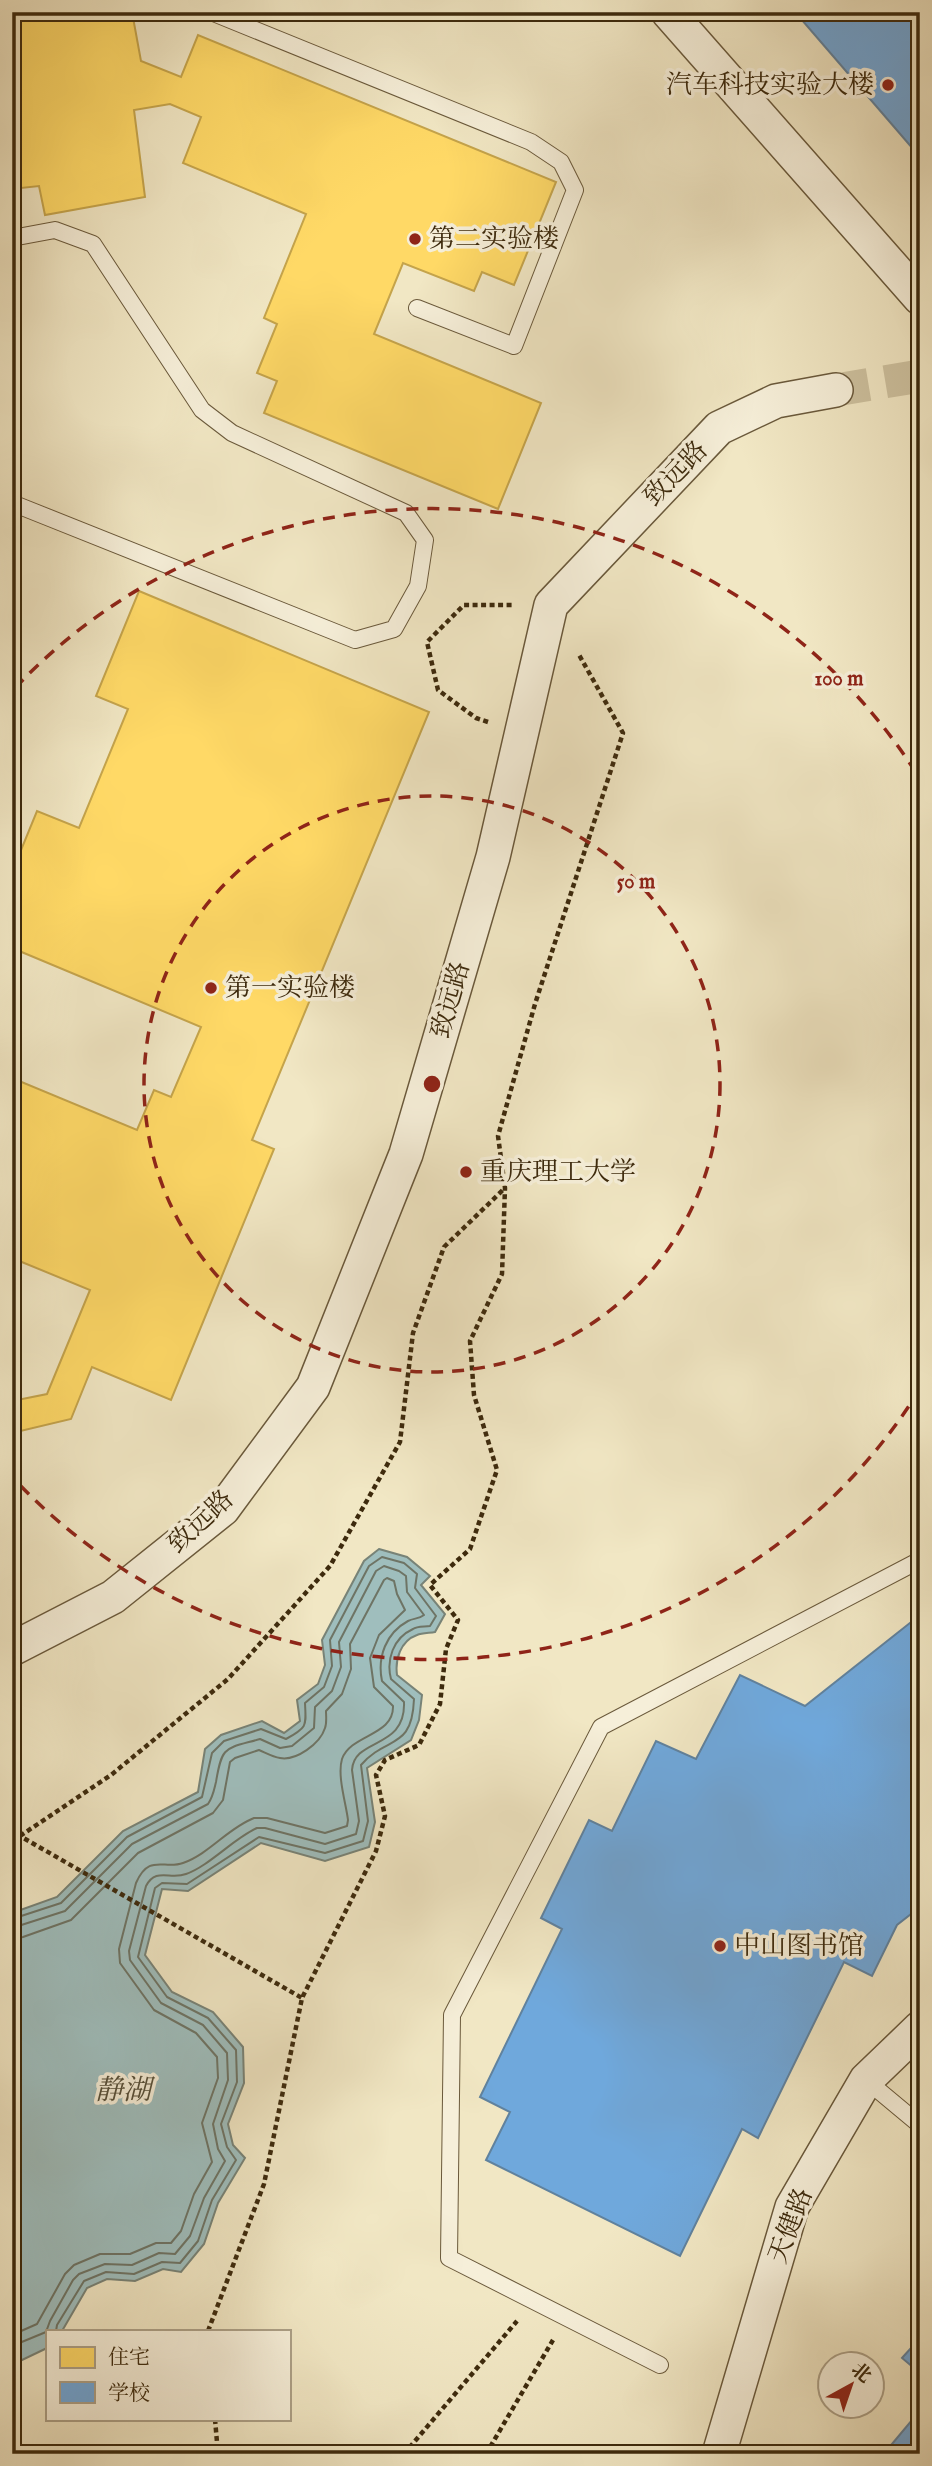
<svg xmlns="http://www.w3.org/2000/svg" width="932" height="2466" font-family="'IM FELL English','Noto Serif SC',serif">
  <style>
    .water { fill: #9fbebd; stroke: #788377; stroke-width: 2 }
    .homes { fill: #ffd966; stroke: #c5a44b; stroke-width: 2 }
    .schools { fill: #6fa8dc; stroke: #60829e; stroke-width: 2 }
    .lines { fill: none; stroke-linecap: round; stroke-linejoin: round }
    .shore { stroke: #6e7465; stroke-width: 2 }
    .street-tunnel { stroke: #cdc19f; stroke-width: 33; stroke-dasharray: 33 17; stroke-linecap: butt }
    .lane-casing { stroke: #6a593b; stroke-width: 18 }
    .street-casing { stroke: #6a593b; stroke-width: 36 }
    .path { stroke: #3d2a0d; stroke-width: 4.5; stroke-dasharray: 5 3.5; stroke-linecap: butt }
    .lane { stroke: #f6efd9; stroke-width: 16 }
    .street { stroke: #f6efd9; stroke-width: 33 }
    .ring { fill: none; stroke: #8f2418; stroke-width: 3.5; stroke-dasharray: 12 9 }
    .poi-dot { fill: #8f2418; stroke: #f6efd9; stroke-width: 2.5 }
    .labels { text-anchor: middle; dominant-baseline: central; stroke-width: 7; stroke-linejoin: round; paint-order: stroke }
    .poi-label { font-size: 26px; fill: #3d2a0d; stroke: #f6efd9; text-anchor: start }
    .street-label { font-size: 26px; fill: #3d2a0d; stroke: #f6efd9 }
    .water-label { font-size: 28px; font-style: italic; fill: #564f39; stroke: #f6efd9 }
    .centre { fill: #8f2418; stroke: #f6efd9; stroke-width: 3.5 }
    .ring-label { font-size: 21px; text-anchor: middle; font-weight: bold; fill: #8f2418; stroke: #f6efd9; stroke-width: 7; stroke-linejoin: round; paint-order: stroke }
  </style>
  <rect width="100%" height="100%" fill="#f1e7c4"/>
  <filter id="stains"><feTurbulence type="fractalNoise" baseFrequency=".00286" numOctaves="4"/><feColorMatrix values="0 0 0 0 .2 0 0 0 0 .09 0 0 0 0 .02 0 0 0 .5 -.17"/></filter>
  <radialGradient id="worn" r=".72"><stop offset=".6" stop-color="#630" stop-opacity="0"/><stop offset="1" stop-color="#630" stop-opacity=".3"/></radialGradient>
  <path class="water" d="M379,1549l28,8 23,19 -9,9 24,29 -10,18c-5,1 -13,1 -18,3 -17,6 -22,25 -20,40l25,20 -3,25 -8,20 -44,28 8,54 -6,25 -44,14 -64,-18 -73,48 -26,-2 -17,66 27,37 41,20 30,35 1,36 -16,41 5,21 12,13 -27,45 -14,41 -23,28 -18,-3 -28,12 -28,-2 -20,9 -25,43h-15v17l-27,13 -8,1v-449l45,-16 66,-66 75,-39 7,-43 16,-14 41,-14 22,12 16,-12 -3,-21 21,-16 7,-19 -3,-25 42,-79z"/>
  <path class="homes" d="M12,12h120l9,49 40,16 17,-42 358,147 -42,103 -32,-13 -8,19 -71,-28 -29,71 167,69 -43,106 -234,-96 13,-32 -20,-8 20,-49 -13,-6 42,-104 -123,-51 18,-46 -31,-13 -36,6 11,87 -100,18 -6,-29 -27,3z
    M139,591l290,121 -177,428 22,9 -103,251 -79,-33 -21,52 -59,14v-32l35,-7 43,-104 -78,-32v-180l125,52 17,-40 17,7 30,-70 -189,-79v-76l25,-61 42,17 49,-119 -32,-13z"/>
  <path class="schools" d="M795,12h125v145z
    M920,1615v292l-23,18 -25,51 -28,-14 -86,176 -16,-9 -62,127 -194,-96 24,-48 -30,-15 82,-168 -21,-11 48,-98 23,11 44,-90 40,18 44,-84 65,31z
    M920,2338v35l-18,-15z
    M917,2414l3,2 -2,38h-15l-11,-10z"/>
  <g class="lines">
    <path class="shore" d="M12,1919l49,-16 66,-66 75,-40 10,-44 12,-12 37,-12 25,10c22,-12 20,-13 19,-36l19,-16 8,-21 -2,-26 39,-74 13,-9 22,6 13,11 -2,14 21,28 -6,10c-5,1 -13,0 -17,3 -20,9 -27,31 -22,50l23,20c-2,52 -27,36 -53,66l7,56 -5,20 -38,12 -66,-16 -72,47 -25,-1 -7,5 -17,69 29,40 41,21 28,32 1,32 -16,42 6,23 9,13 -24,40 -14,41 -18,22 -18,-1 -28,12 -28,-2 -22,9 -27,44 -1,6
      M12,1928l53,-17 67,-67 76,-40c5,-7 6,-14 8,-22 6,-37 9,-33 44,-43l20,9 12,-2 22,-18 1,-21 17,-16 9,-24 -2,-25 37,-71 8,-5 15,5 7,5 1,16 17,23c-5,4 -10,3 -16,6 -22,12 -31,36 -26,60l22,21c2,48 -50,35 -52,68l7,51 -3,13 -31,10 -60,-16h-8c-24,11 -48,38 -71,46 -16,6 -30,-7 -40,12l-17,65 1,9 31,43 42,22 24,28 1,27 -15,44 5,25 7,12 -21,37 -14,38 -15,18 -16,-1 -27,12 -27,-1 -26,10 -6,6 -23,41 -4,11 -34,14
      M12,1939l11,-2 48,-17 67,-67 75,-40 10,-13 7,-38 5,-4 24,-8c7,3 14,7 21,8 16,3 40,-14 45,-30 2,-5 1,-11 1,-17l16,-17 9,-25 -1,-25 34,-64 3,-2 7,3 3,13 8,16 -26,25 -9,23 4,29 19,19c1,30 -42,28 -51,53 -5,17 4,44 6,61l-1,6 -22,7 -58,-15h-13c-26,10 -45,36 -71,45 -19,7 -34,-10 -47,20l-17,66 1,14 34,47 42,23 21,24 1,21 -16,45 10,39 -18,32 -13,37 -10,12h-15l-26,11h-30l-26,11 -9,9 -28,50 -25,11"/>
    <path class="street-tunnel" d="M836,390l84,-14"/>
    <defs>
      <path id="lane" d="M211,12l320,130 30,20 14,28 -61,156 -97,-38
        M12,238l43,-8 38,14 109,166 30,23 174,80 19,27 -7,46 -24,43 -39,11 -343,-137
        M866,2080l54,45
        M660,2365l-211,-107 3,-243 149,-288 319,-167"/>
      <path id="street" d="M668,12l252,286
        M12,1649l101,-52 110,-88 90,-122 93,-233 87,-297 58,-252 168,-177 57,-27 60,-11
        M719,2454l73,-247 74,-127 54,-52"/>
    </defs>
    <use href="#lane" class="lane-casing"/>
    <use href="#street" class="street-casing"/>
    <path class="path" d="M488,722l-12,-4 -38,-28 -11,-48 37,-37h49
      M12,1827l8,9 282,162
      M20,1836l91,-61 117,-96 102,-113 70,-124 13,-109 31,-86 61,-59
      M208,2331l56,-147 38,-186 74,-147 9,-35 -9,-41 9,-15 34,-15 21,-41 6,-55 12,-29 -28,-35 40,-36 27,-79 -23,-75 -4,-54 32,-67 3,-86 -7,-52 37,-132 88,-271 -45,-80
      M215,2419l3,35
      M404,2454l113,-133
      M486,2454l67,-114"/>
    <use href="#lane" class="lane"/>
    <use href="#street" class="street"/>
  </g>
  <g class="ring">
    <circle cx="432" cy="1084" r="288"/>
    <path d="M920 1389A575 575 0 0 1 15 1480M15 688A575 575 0 0 1 920 779"/>
  </g>
  <g class="poi-dot">
    <circle cx="888" cy="85" r="7"/>
    <circle cx="415" cy="239" r="7"/>
    <circle cx="211" cy="988" r="7"/>
    <circle cx="466" cy="1172" r="7"/>
    <circle cx="720" cy="1946" r="7"/>
  </g>
  <g class="labels">
    <g class="poi-label">
      <text x="874" y="85" text-anchor="end">汽车科技实验大楼</text>
      <text x="429" y="239">第二实验楼</text>
      <text x="225" y="988">第一实验楼</text>
      <text x="480" y="1172">重庆理工大学</text>
      <text x="734" y="1946">中山图书馆</text>
    </g>
    <g class="street-label">
      <text transform="translate(676 474) rotate(-46)">致远路</text>
      <text transform="translate(451 1000) rotate(-74)">致远路</text>
      <text transform="translate(201 1522) rotate(-43)">致远路</text>
      <text transform="translate(791 2226) rotate(-69)">天健路</text>
    </g>
    <g class="water-label">
      <text x="123" y="2091">静湖</text>
    </g>
  </g>
  <circle cx="432" cy="1084" r="10" class="centre"/>
  <g class="ring-label">
    <text x="839" y="685">100 m</text>
    <text x="636" y="888">50 m</text>
  </g>
  <rect width="932" height="2466" fill="none" stroke="#f1e7c4" stroke-width="42"/>
  <rect x="14" y="14" width="904" height="2438" fill="none" stroke="#3d2a0d" stroke-width="3.5"/>
  <rect x="21" y="21" width="890" height="2424" fill="none" stroke="#3d2a0d" stroke-width="2"/>
  <rect x="46" y="2330" width="245" height="91" fill="#f6efd9" stroke="#aca087" stroke-width="2"/>
  <rect x="60" y="2347" width="35" height="21" fill="#ffd966" stroke="#aca087" stroke-width="2"/>
  <text x="108" y="2364" font-size="21" fill="#3d2a0d">住宅</text>
  <rect x="60" y="2382" width="35" height="21" fill="#6fa8dc" stroke="#aca087" stroke-width="2"/>
  <text x="108" y="2400" font-size="21" fill="#3d2a0d">学校</text>
  <g transform="translate(851 2385) rotate(40)"><circle r="33" fill="#f6efd9" stroke="#aca087" stroke-width="2"/>
  <path d="M0-5L12 26L0 18L-12 26Z" fill="#8f2418"/>
  <text y="-10" font-size="19" font-weight="bold" text-anchor="middle" fill="#3d2a0d">北</text>
  </g>
  <rect width="100%" height="100%" filter="url(#stains)"/>
  <rect width="100%" height="100%" fill="url(#worn)"/>
</svg>
